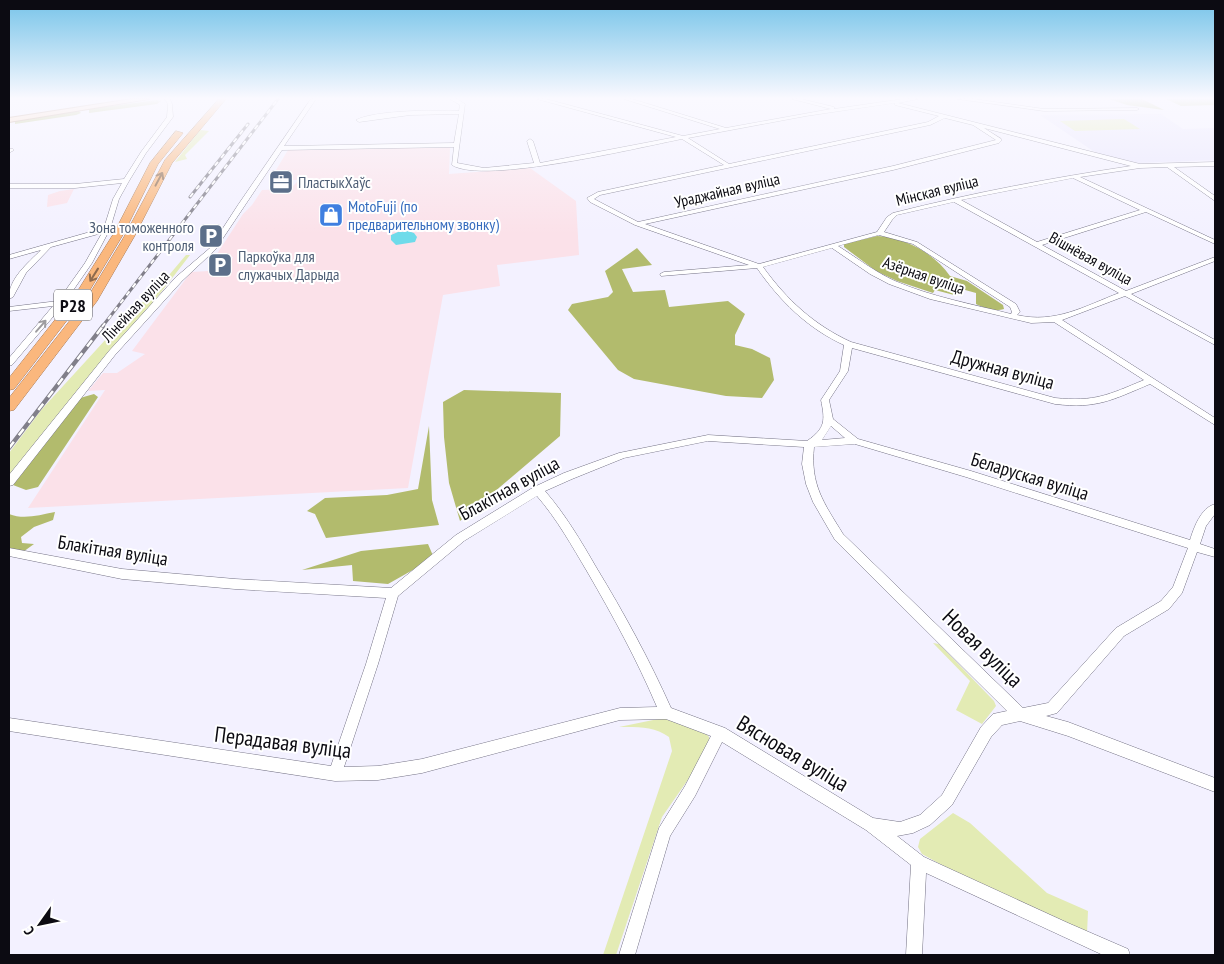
<svg xmlns="http://www.w3.org/2000/svg" width="1224" height="964" font-family="'PT Sans Narrow',sans-serif">
  <style>
    .industrial { fill: #fbe1e9 }
    .built { fill: #e8e5fd }
    .green { fill: #e3ebb4 }
    .forest { fill: #b2bb6d }
    .water { fill: #6edbea }
    .lines { fill: none; stroke-linecap: round; stroke-linejoin: round }
    .minor-casing { stroke: #747285; stroke-width: 1 }
    .major-casing { stroke: #a77b58; stroke-width: 2 }
    .highway-casing { stroke: #a77b58; stroke-width: 1 }
    .minor { fill: #fff; fill-rule: evenodd }
    .major { fill: #fcd4b1; fill-rule: evenodd }
    .highway { fill: #fab77d; fill-rule: evenodd }
    .rail-far1-casing { stroke: #817f8a; stroke-width: 3 }
    .rail-casing { stroke: #817f8a; stroke-width: 4.5 }
    .rail-far1 { stroke: #fff; stroke-width: 2; stroke-dasharray: 5; stroke-linecap: butt }
    .rail { stroke: #fff; stroke-width: 2.5; stroke-dasharray: 8; stroke-linecap: butt }
    .oneway { stroke: #8f6a4d }
    .oneway2 { stroke: #9e9da0 }
    .labels { text-anchor: middle; dominant-baseline: central; stroke-width: 4; stroke-linejoin: round; paint-order: stroke }
    .far-service-label { font-size: 16px; fill: #4e5e75; stroke: #fff; text-anchor: start }
    .far-street-label { font-size: 16px; fill: #0c0b12; stroke: #fff }
    .far-shop-label { font-size: 16px; fill: #366cbe; stroke: #fff; text-anchor: start }
    .shield { fill: #fff; stroke: #555459; stroke-width: 1 }
    .shield-label { font-size: 18px; font-weight: bold; fill: #0c0b12 }
    .street-label { font-size: 19px; fill: #0c0b12; stroke: #fff }
    .near-street-label { font-size: 22px; fill: #0c0b12; stroke: #fff }
  </style>
  <rect width="100%" height="100%" fill="#f3f1ff"/>
  <path class="industrial" d="M450,147l-1,27 81,-6 46,33 3,54 -82,10 3,21 -57,9 -35,193 -380,20 77,-118 -17,1 15,-18h14l28,-19 -13,-3 59,-79 36,-2 6,-13h-18l28,-43 9,-9 10,-15 28,-1 9,-9h-29l18,-30z
    M74,189l-7,14 -20,4 1,-12 12,-4z"/>
  <path class="built" d="M1161,114l22,15 32,-1v32l-80,3 -39,-10 -56,-38z"/>
  <path class="green" d="M1124,119l16,10 -65,2 -15,-10z
    M200,130l9,1 -24,24 2,4 -12,3z
    M186,255h4c-59,77 -121,151 -181,227v-29l33,-44 76,-83 46,-45z
    M933,643l6,1 55,57 2,5 -14,18 -26,-14 14,-29z
    M663,718l42,14 4,5 1,11 -48,69 -46,138h-13l69,-204 -3,-14c-15,-11 -32,-10 -50,-10z
    M953,813l17,10 77,70 41,18 -1,23 -138,-65 -27,-15 -4,-7 2,-8z"/>
  <path class="forest" d="M1109,99h33l22,11 -37,-5z
    M1166,99h49v6l-34,1z
    M156,100l5,1 -4,3 -68,9v-4z
    M79,111l2,2 -5,2 -61,9v-3z
    M877,236c28,1 58,18 73,40l17,5 36,24 1,4c-8,3 -20,-1 -28,-5v-11l-18,-5 -4,7 -19,-5 -2,3 -36,-12 -21,-10 -32,-24v-3z
    M637,248l15,17 -30,4 11,23 32,-2 4,17 59,-6 17,13 -10,21v10l17,4 18,9 4,22 -12,18 -36,-2 -92,-17 -16,-9 -50,-60 4,-6 36,-7 5,-5 -8,-21z
    M464,390l97,3 -1,43 -100,85 -11,-38 -5,-46 -1,-35z
    M94,394l4,3 -60,90 -12,3 -13,-5 67,-87z
    M429,426l3,74 7,25 -113,13 -11,-24 -8,-3 18,-13 62,-3 31,-6z
    M55,512l-2,8 -19,7 -13,10 1,6 12,1 -11,8 -14,-4v-34c15,6 30,1 46,-2z
    M428,544l6,14 -46,26 -35,-3 -1,-16 -50,5 59,-19z"/>
  <path class="water" d="M408,231l6,2 3,4 -2,5 -19,3 -5,-5v-5l7,-3z"/>
  <g class="lines">
    <defs>
      <path id="minor" d="M165,99h5l2,5 1,13 -27,36 -17,28 -10,18 -9,30 -18,34 -29,42 -51,60 -3,1v-8l44,-52 -44,5v-4l49,-6 27,-38 17,-30 -51,14 -25,26 -13,24 -4,2c-1,-20 19,-36 32,-49l-32,9v-4l95,-27 9,-29 9,-16 -47,5h-66v-4h66l49,-5 17,-27 26,-35 1,-13z
        M311,99h5l-32,47 170,-3 5,-29 -49,1 -51,7 -3,-2c20,-10 80,-10 103,-9l1,-6 -10,-6h7l8,5 -8,59 27,5 50,-5 -7,-22 3,-2 3,2 7,22 136,-26 -139,-38h9l137,37 37,-7 -96,-30h8l94,29 105,-19 -39,-10h9l33,8v2l69,-10h15l-20,4 242,61 75,-2v4l-41,1 41,29v5l-48,-34 -27,1 -60,9 135,63v4l-69,-32 -104,33 84,46 89,-34v4l-84,33 84,46v5l-90,-49 -63,24 153,98v7l-65,-41c-38,16 -53,25 -95,20l-203,-56 -4,23 -19,29 4,19 25,20 113,32 219,69c4,-13 11,-32 25,-36v10l-9,12 -6,18 15,5v8l-18,-5 -15,41 -13,16 -45,27 -67,77 -11,3 22,6 147,56v14l-147,-56 -48,-15 -18,4 -11,12 -39,68 -22,20 -17,8 -16,3 27,21 144,66 60,26 2,6h-27l-177,-82 -4,82h-16l5,-90 -45,-35 -144,-88 -27,54 -25,40 -35,119h-16l40,-127 26,-42 26,-50 -45,-17 -46,1 -198,53 -44,7 -43,1 -326,-50v-13l322,48 35,-102 20,-66 -151,-9 -113,-10 -113,-23v-8l113,21 113,10 156,9 65,-53 78,-48 30,-14 55,-20 89,-18 99,6c19,-13 18,-21 14,-41l19,-29 4,-26c-37,-17 -64,-44 -87,-77l-96,8 -1,-2 4,-2 85,-7 -114,-40 -45,-23 -3,-4 11,-6 126,-27 -42,-26c-41,8 -199,46 -230,26l2,-18 -172,3 -67,100 -33,31 -67,74 -102,130 -4,1v-11l100,-124 67,-74 34,-29 28,-43zM895,103v2l44,11 -11,6 -199,42 -41,-26 118,-22zM945,118l28,7 23,15 -103,26 -255,56 -44,-23 6,-4 330,-70zM984,128l147,38c-80,12 -159,27 -238,47l-6,4 -10,15 -118,32 -114,-40 248,-54 106,-27 2,-2v-2zM1073,178l67,32 -103,32 -76,-42zM954,202l165,91c-34,13 -64,31 -102,22l3,-3 -4,-8 -99,-62 -33,-10 8,-12 5,-5zM879,235l34,9 97,63 2,5 -1,2c-39,-10 -79,-17 -116,-33 -20,-9 -38,-23 -57,-35zM832,248l38,26 19,10 41,15 101,24 23,-1 90,58c-36,15 -49,22 -89,18l-204,-56c-37,-17 -64,-42 -88,-75zM831,426l14,12 -23,2zM708,441l96,6 -2,17 4,20 7,18 22,38 172,171 -14,3 -12,13 -39,68 -22,20 -20,7 -27,-4 -148,-90 -54,-20c-22,-49 -47,-95 -75,-141 -15,-26 -31,-53 -51,-76l27,-12 52,-21zM855,444l111,33 222,71 -15,39 -12,14 -45,27 -68,75 -25,5 -180,-174c-19,-31 -33,-49 -29,-87zM537,496c20,23 35,50 51,77 25,43 49,87 69,134l-37,1 -198,51 -44,7 -34,1 34,-103 20,-68 66,-55z
        M958,99h15l71,10 93,-1 2,1 -2,1 -93,1z
        M9,149h4l1,1 -5,3z"/>
      <path id="major" d="M132,99h17l-140,23v-4z"/>
      <path id="highway" d="M219,99h7l-54,64 -38,74 -37,64 -83,109 -5,1v-13l77,-98 38,-63 41,-77z
        M176,131l7,2 -25,31 -34,69 -36,60 -74,96 -5,1v-12l68,-86 37,-59 36,-70z"/>
    </defs>
    <use href="#minor" class="minor-casing"/>
    <use href="#major" class="major-casing"/>
    <use href="#highway" class="highway-casing"/>
    <use href="#minor" class="minor"/>
    <use href="#major" class="major"/>
    <use href="#highway" class="highway"/>
    <defs>
      <path id="rail-far1" d="M190,197l58,-73
        M102,327l176,-228"/>
      <path id="rail" d="M9,448l94,-122"/>
    </defs>
    <use href="#rail-far1" class="rail-far1-casing"/>
    <use href="#rail" class="rail-casing"/>
    <use href="#rail-far1" class="rail-far1"/>
    <use href="#rail" class="rail"/>
  </g>
  <defs><path id="oneway-shaft" d="M-6 0H5M1.5-3L5.5 0L1.5 3" fill="none" stroke-width="1.6" stroke-linecap="round" stroke-linejoin="round" transform="scale(1.25)"/></defs>
  <g class="oneway">
    <use href="#oneway-shaft" transform="translate(159 179) rotate(-62)"/>
    <use href="#oneway-shaft" transform="translate(94 275) rotate(122)"/>
  </g>
  <use class="oneway2" href="#oneway-shaft" transform="translate(41 326) rotate(-49)"/>
  <linearGradient id="sky" x2="0" y2="1"><stop stop-color="#77c4e9"/><stop offset="0.42" stop-color="#faf9ff"/><stop offset="1" stop-color="#faf9ff" stop-opacity="0"/></linearGradient>
  <rect width="1224" height="234" fill="url(#sky)"/>
  <defs>
    <symbol id="office-square" viewBox="-11 -11 22 22"><rect x="-9" y="-9" width="18" height="18" rx="4" fill="#5c6f8a" stroke="#fff"/><path d="M-6-3h4V-5.5h4V-3h4V5H-6ZM-1-4.5V-3h2v-1.5ZM-6 0V1H6V0Z" fill="#fff"/></symbol>
    <symbol id="shop-square" viewBox="-11 -11 22 22"><rect x="-9" y="-9" width="18" height="18" rx="4" fill="#3f7fe0" stroke="#fff"/><path d="M-5-2.5h2.3a2.7 3.5 0 0 1 5.4 0H5L5.5 6h-11ZM-1.5-2.5h3a1.5 2.3 0 0 0-3 0Z" fill="#fff"/></symbol>
    <symbol id="parking-square" viewBox="-11 -11 22 22"><rect x="-9" y="-9" width="18" height="18" rx="4" fill="#5c6f8a" stroke="#fff"/><path d="M-3.5-5.5H1a3.5 3.5 0 0 1 0 7H-1V5.5H-3.5ZM-1-3.4V-.6H.8a1.4 1.4 0 0 0 0-2.8Z" fill="#fff"/></symbol>
  </defs>
  <g fill-rule="evenodd">
    <use href="#office-square" x="267" y="168" width="28" height="28"/>
    <use href="#shop-square" x="317" y="201" width="28" height="28"/>
    <use href="#parking-square" x="197" y="222" width="28" height="28"/>
    <use href="#parking-square" x="206" y="251" width="28" height="28"/>
  </g>
  <g class="labels">
    <g class="far-service-label">
      <text x="298" y="182">ПластыкХаўс</text>
      <text x="194" y="227" text-anchor="end">Зона томоженного<tspan x="194" dy="18">контроля</tspan></text>
      <text x="238" y="256">Паркоўка для<tspan x="238" dy="18">служачых Дарыда</tspan></text>
    </g>
    <g class="far-street-label">
      <text transform="translate(727 190) rotate(-13)">Ураджайная вуліца</text>
      <text transform="translate(937 190) rotate(-14)">Мінская вуліца</text>
      <text transform="translate(1091 258) rotate(29)">Вішнёвая вуліца</text>
      <text transform="translate(924 275) rotate(19)">Азёрная вуліца</text>
      <text transform="translate(135 306) rotate(-47)">Лінейная вуліца</text>
    </g>
    <g class="far-shop-label">
      <text x="348" y="206">MotoFuji (по<tspan x="348" dy="18">предварительному звонку)</tspan></text>
    </g>
    <rect class="shield" x="54" y="289.5" width="38" height="31" rx="4"/>
    <g class="shield-label">
      <text x="73" y="305">Р28</text>
    </g>
    <g class="street-label">
      <text transform="translate(1003 369) rotate(15)">Дружная вуліца</text>
      <text transform="translate(1030 476) rotate(17)">Беларуская вуліца</text>
      <text transform="translate(509 488) rotate(-29)">Блакітная вуліца</text>
      <text transform="translate(113 550) rotate(9)">Блакітная вуліца</text>
    </g>
    <g class="near-street-label">
      <text transform="translate(983 648) rotate(44)">Новая вуліца</text>
      <text transform="translate(283 742) rotate(7)">Перадавая вуліца</text>
      <text transform="translate(793 753) rotate(31)">Вясновая вуліца</text>
    </g>
  </g>
  <rect width="1224" height="964" fill="none" stroke="#0c0b12" stroke-width="20"/>
  <g transform="translate(40 924) rotate(237)" stroke="#ffffff" stroke-width="4" paint-order="stroke">
  <path d="M0-4L9 19L0 12L-9 19Z" fill="#0c0b12"/>
  <text y="-8" font-size="14" font-weight="bold" text-anchor="middle" fill="#0c0b12">С</text>
  </g>
</svg>
